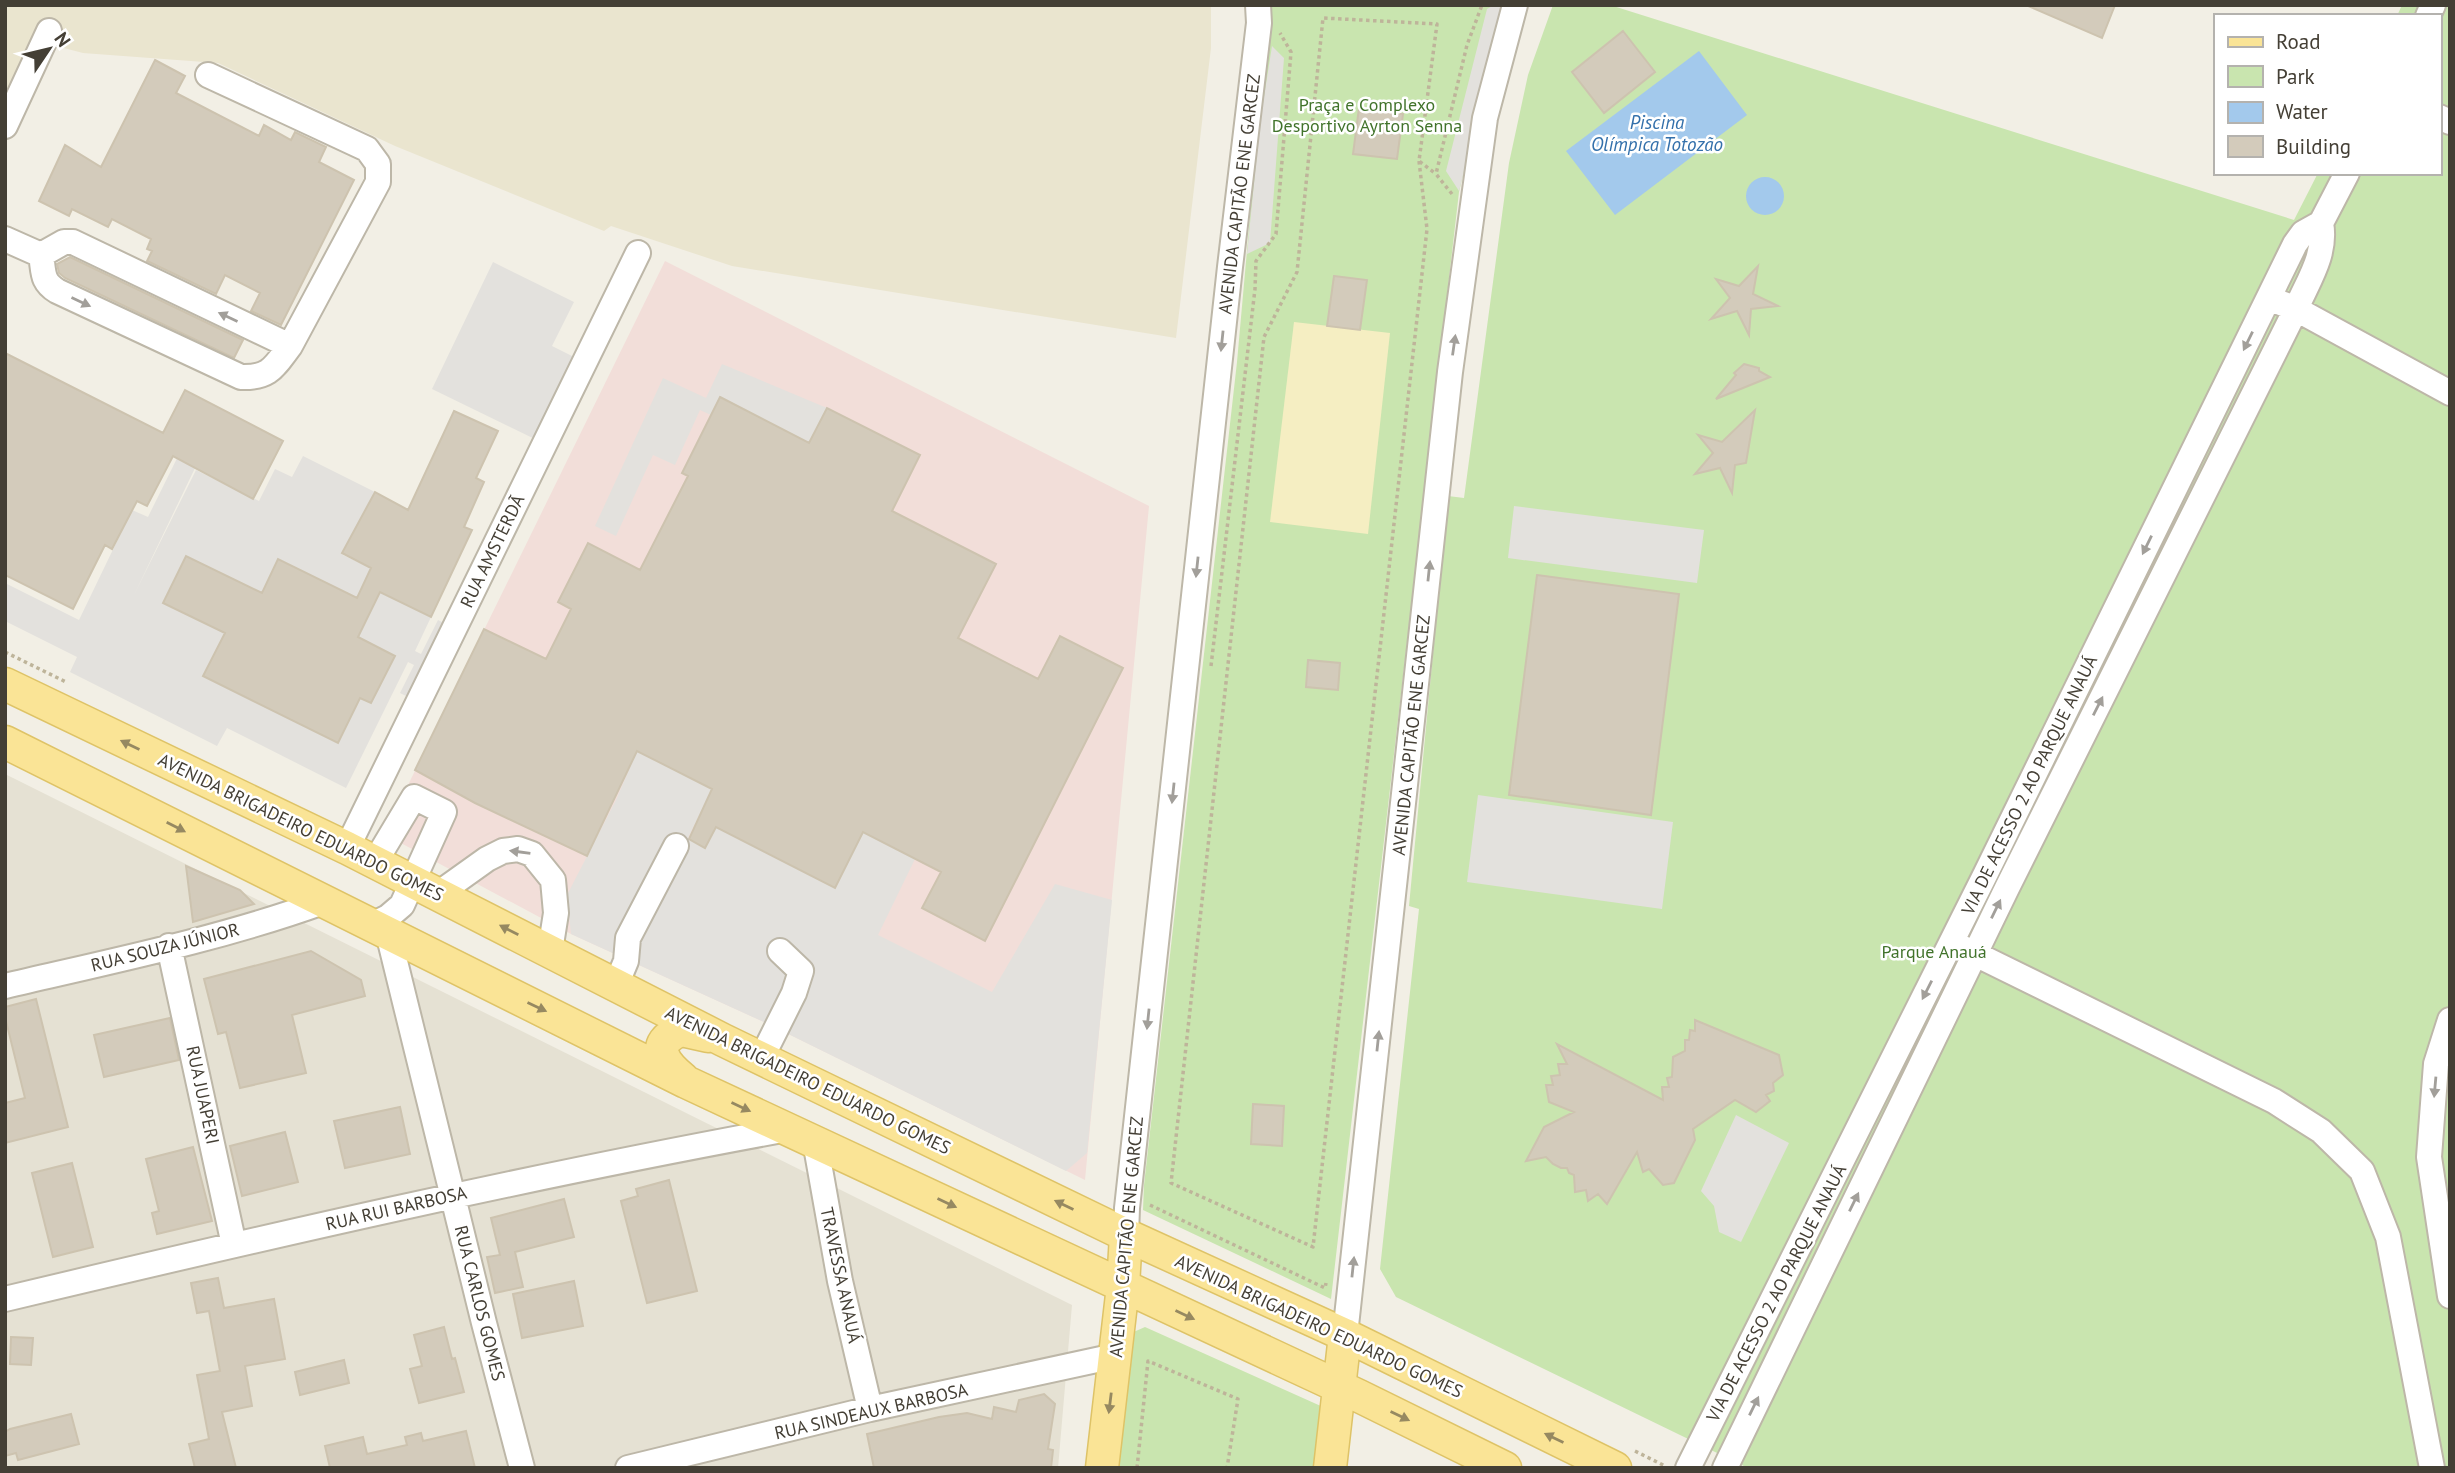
<svg xmlns="http://www.w3.org/2000/svg" width="2455" height="1473" font-family="'PT Sans',sans-serif">
  <style>
    .residential { fill: #e5e1d3 }
    .education { fill: #eae5cf }
    .medical { fill: #f2ded9 }
    .green { fill: #c9e5af }
    .sand { fill: #f5eec2 }
    .parking { fill: #e3e1dd }
    .water { fill: #a3c9ec }
    .building { fill: #d3cbbb; stroke: #cdc3af; stroke-width: 2 }
    .lines { fill: none; stroke-linecap: round; stroke-linejoin: round }
    .minor-casing { stroke: #bdb7a8; stroke-width: 28 }
    .major-casing { stroke: #dec367; stroke-width: 35 }
    .path { stroke: #beb49a; stroke-width: 3.5; stroke-dasharray: 3.5 3.5; stroke-linecap: butt }
    .minor { stroke: #fff; stroke-width: 24 }
    .major { stroke: #fae496; stroke-width: 32 }
    .oneway { fill: #a29f9a }
    .oneway2 { fill: #968961 }
    .labels { text-anchor: middle; dominant-baseline: central; stroke-width: 5; stroke-linejoin: round; paint-order: stroke }
    .park-label { font-size: 18px; fill: #41732b; stroke: #fff }
    .street-label { font-size: 18px; fill: #443f35; stroke: #fff }
    .water-label { font-size: 19px; font-style: italic; fill: #3370ab; stroke: #fff }
  </style>
  <rect width="100%" height="100%" fill="#f2efe5"/>
  <path class="residential" d="M5,774l1067,531 -14,163h-1053z"/>
  <path class="education" d="M5,5h1206v43l-35,290 -444,-72 -121,-40 -7,5 -209,-85 -177,-83 -135,-10 -50,-13 -28,53z"/>
  <path class="medical" d="M665,261l484,245 -64,674 -319,-157 -195,-89 -187,-100z"/>
  <path class="green" d="M1269,5h236l-14,50 -32,137 -128,1107 -188,-89 1,-25 93,-823z
    M1553,5h57l684,215 24,-47h121v-157h-42l5,-11h48v1463h-702l-352,-171 -16,-28 39,-360 -10,-3 39,-410 16,2 45,-335 19,-88z
    M1145,1327l178,80 -6,61h-204l16,-134z"/>
  <path class="sand" d="M1294,322l96,11 -22,201 -98,-12z"/>
  <path class="parking" d="M1494,5h12l-47,186 -13,-20 41,-162z
    M1272,46l12,12 -14,185 -23,11 13,-132z
    M493,262l81,40 -22,44 32,16 -39,82 -113,-55z
    M722,364l105,44 -18,35 -89,-46 -7,19 -13,-6 -25,55 -22,-10 -37,81 -21,-10 68,-148 43,20z
    M190,432l18,9 -74,154 62,-125 63,31 16,-32 17,8 11,-21 72,36 -33,61 1,2 28,13 -14,30 -79,-38 -16,33 -76,-37 -23,46 62,31 -21,43 134,67 22,-45 11,5 23,-47 -36,-19 22,-45 51,25 -16,34 6,3 17,-34 16,8 -36,74 -18,-9 14,-28 -6,-3 -62,126 -119,-60 -10,18 -147,-74 7,-15 -72,-36v-38l74,37 53,-110 16,7z
    M1514,506l190,24 -7,53 -189,-25z
    M637,751l75,38 -24,49 17,9 11,-20 119,61 28,-56 52,27 -37,76 114,57 63,-108 57,16 -25,253 -21,18 -300,-148 -195,-89 -4,-39 49,-95z
    M1478,795l195,27 -11,87 -195,-27z
    M1736,1115l53,28 -48,99 -22,-10 -5,-26 -13,-15z"/>
  <path class="water" d="M1699,51l48,64 -132,100 -49,-64z
    M1746 196a19 19 0 1 1 38 0a19 19 0 1 1-38 0Z"/>
  <path class="building" d="M2026,5h89l-13,33z
    M1623,31l32,41 -51,41 -32,-41z
    M155,60l30,16 -9,17 83,43 5,-11 27,15 4,-8 31,15 -7,15 35,18 -73,145 -30,-14 9,-18 -35,-18 -9,19 -69,-33 5,-10 -5,-2 4,-10 -39,-20 -4,8 -36,-18 -3,7 -30,-15 26,-56 36,22z
    M1359,108l44,6 -6,45 -44,-5z
    M70,257l173,83 -9,18 -169,-80 -6,-5 -2,-9z
    M1758,266l-5,28 25,12 -27,3 -2,26 -12,-24 -26,8 19,-21 -14,-19 23,7z
    M1334,276l33,4 -7,50 -33,-4z
    M5,353l158,80 22,-43 98,51 -30,58 -80,-43 -26,50 -10,-5 -25,48 -7,-4 -32,64 -68,-34z
    M1744,364l15,4v3l11,6 -54,22 20,-24 -2,-2z
    M720,397l89,46 18,-35 93,47 -28,56 104,53 -38,74 80,41 22,-43 63,32 -138,273 -63,-33 19,-36 -78,-40 -28,56 -119,-61 -11,21 -16,-9 23,-50 -75,-38 -50,105 -112,-53 -60,-33 69,-141 62,30 25,-50 -13,-7 30,-59 52,27 48,-94 -6,-3z
    M1755,410l-9,53 -11,2 -3,28 -12,-25 -25,6 18,-21 -15,-18 24,7z
    M454,411l44,20 -22,47 8,4 -20,45 8,3 -41,87 -51,-25 -22,45 37,19 -24,47 -11,-5 -22,45 -135,-67 22,-43 -62,-30 23,-47 76,37 16,-34 79,39 14,-30 -29,-15 33,-61 33,18z
    M1537,575l142,19 -28,221 -142,-20z
    M1308,660l32,3 -2,27 -32,-3z
    M186,866l54,24 14,14 -61,18z
    M311,951l50,29 4,16 -73,19 14,58 -66,15 -14,-56 -8,2 -14,-55z
    M36,999l32,128 -63,16v-40l20,-5 -20,-81v-10z
    M170,1018l9,42 -75,17 -10,-42z
    M1695,1020l84,35 4,20 -10,8 1,8 -8,4 4,6 -14,11 -21,-12 -42,29 2,11 -21,43 -11,2 -14,-16 -6,3 -6,-20 -30,52 -9,-10 -10,7 -2,-11 -11,2 -1,-17 -5,-2 -2,-5h-6l-8,-4 -7,-7 -20,4 18,-34 30,-15 -25,-10 -3,-17h7l-2,-9 9,-1 -2,-11h9l-10,-20 106,56 -1,-13h7l-2,-9 5,-1 1,-20 12,-6v-11h4l1,-10 5,1z
    M1253,1104l31,2 -2,40 -31,-2z
    M400,1107l10,47 -65,14 -11,-47z
    M285,1132l13,50 -56,14 -12,-50z
    M193,1147l19,74 -55,13 -5,-21 7,-2 -13,-52z
    M72,1163l21,84 -40,10 -21,-84z
    M669,1180l28,111 -50,12 -26,-102 17,-5 -2,-7z
    M564,1199l10,38 -59,15 8,35 -28,6 -8,-36 13,-2 -9,-37z
    M218,1278l6,30 50,-9 11,60 -40,7 7,40 -30,6 14,56h-41l-6,-24 20,-5 -12,-64 23,-4 -11,-60 -12,2 -6,-30z
    M574,1281l9,45 -61,12 -9,-44z
    M444,1327l8,32 3,-1 9,34 -45,11 -9,-34 12,-3 -8,-31z
    M11,1337l22,1 -2,27 -21,-1z
    M344,1360l5,23 -49,12 -5,-23z
    M1044,1394l11,10 -7,45 5,1 -2,18h-177l-7,-34 72,-17 28,-4 25,6 2,-12 22,5 3,-12z
    M71,1414l8,30 -61,16 -2,-7 -11,3v-24l5,-3z
    M466,1431l9,37h-145l-5,-22 38,-9 4,17 40,-9 -2,-8 16,-4 2,8z"/>
  <g class="lines">
    <defs>
      <path id="minor" d="M2428,16l5,-11
        M2439,117l11,5
        M5,126l44,-95
        M5,239l36,16
        M41,255c3,17 0,26 16,36l184,86c29,1 33,-10 49,-31l88,-164v-18l-11,-15 -159,-74
        M41,255l23,-13h9l217,104
        M2281,303l15,6 154,84
        M347,848l291,-595
        M438,894l49,-35 16,-8 15,-2 14,5 21,26 3,33 -6,38
        M372,925l16,-8 14,-12 42,-93 -30,-15 -39,65
        M388,933l96,390 38,145
        M169,946l65,299
        M1961,947l313,154 47,30 41,40 26,66 44,231
        M616,985l10,-24 2,-23 48,-92
        M5,986c107,-25 215,-47 318,-84
        M2450,1020l-14,44 -7,93 21,139
        M761,1059l33,-66 7,-22 -21,-20
        M815,1141l25,140 30,128
        M1126,1235l1,-27 103,-941 29,-244 -1,-18
        M5,1299c260,-62 520,-122 783,-170
        M1345,1335l105,-963 35,-254 30,-113
        M628,1468l242,-59 245,-53
        M1688,1468l297,-593 310,-631 8,-11 18,-10 26,-50
        M1725,1468l282,-580 289,-579c12,-28 31,-55 25,-86"/>
      <path id="major" d="M5,684l342,164 376,192 403,195 219,100 270,133
        M5,742l681,340 673,314 146,72
        M683,1079c-19,-16 -35,-35 -2,-49l27,6
        M1102,1468l21,-182 3,-51
        M1330,1468l15,-133"/>
    </defs>
    <use href="#minor" class="minor-casing"/>
    <use href="#major" class="major-casing"/>
    <path class="path" d="M1419,161l8,68 -114,1018 -142,-64 93,-846 33,-65 26,-254 114,6 -18,137 17,13
      M1452,194l-16,-20 31,-129 15,-40
      M5,652l61,30
      M1211,666l44,-377 1,-28 20,-27 15,-182 -11,-19
      M1150,1205l175,83 1,-5
      M1635,1451l30,15
      M1137,1468l11,-107 90,38 -11,69"/>
    <use href="#minor" class="minor"/>
    <use href="#major" class="major"/>
  </g>
  <defs><path id="oneway-solid" d="M-6-.8H1V-3.2L6.5 0L1 3.2V.8H-6Z" transform="scale(1.75)"/></defs>
  <g class="oneway">
    <use href="#oneway-solid" transform="translate(81 302) rotate(25)"/>
    <use href="#oneway-solid" transform="translate(228 317) rotate(-155)"/>
    <use href="#oneway-solid" transform="translate(1222 341) rotate(96)"/>
    <use href="#oneway-solid" transform="translate(2248 341) rotate(116)"/>
    <use href="#oneway-solid" transform="translate(1454 345) rotate(-82)"/>
    <use href="#oneway-solid" transform="translate(2147 545) rotate(116)"/>
    <use href="#oneway-solid" transform="translate(1197 567) rotate(96)"/>
    <use href="#oneway-solid" transform="translate(1429 571) rotate(-84)"/>
    <use href="#oneway-solid" transform="translate(2098 706) rotate(-63)"/>
    <use href="#oneway-solid" transform="translate(1173 793) rotate(96)"/>
    <use href="#oneway-solid" transform="translate(520 852) rotate(-172)"/>
    <use href="#oneway-solid" transform="translate(1996 909) rotate(-64)"/>
    <use href="#oneway-solid" transform="translate(1927 990) rotate(117)"/>
    <use href="#oneway-solid" transform="translate(1148 1019) rotate(96)"/>
    <use href="#oneway-solid" transform="translate(1378 1041) rotate(-84)"/>
    <use href="#oneway-solid" transform="translate(2435 1087) rotate(95)"/>
    <use href="#oneway-solid" transform="translate(1854 1202) rotate(-64)"/>
    <use href="#oneway-solid" transform="translate(1353 1267) rotate(-84)"/>
    <use href="#oneway-solid" transform="translate(1754 1406) rotate(-64)"/>
  </g>
  <g class="oneway2">
    <use href="#oneway-solid" transform="translate(130 745) rotate(-154)"/>
    <use href="#oneway-solid" transform="translate(176 827) rotate(27)"/>
    <use href="#oneway-solid" transform="translate(509 930) rotate(-153)"/>
    <use href="#oneway-solid" transform="translate(537 1007) rotate(25)"/>
    <use href="#oneway-solid" transform="translate(741 1107) rotate(25)"/>
    <use href="#oneway-solid" transform="translate(947 1203) rotate(25)"/>
    <use href="#oneway-solid" transform="translate(1064 1205) rotate(-154)"/>
    <use href="#oneway-solid" transform="translate(1185 1315) rotate(25)"/>
    <use href="#oneway-solid" transform="translate(1110 1403) rotate(97)"/>
    <use href="#oneway-solid" transform="translate(1400 1416) rotate(26)"/>
    <use href="#oneway-solid" transform="translate(1554 1438) rotate(-154)"/>
  </g>
  <g class="labels">
    <g class="park-label">
      <text x="1367" y="104">Praça e Complexo<tspan x="1367" dy="21">Desportivo Ayrton Senna</tspan></text>
      <text x="1934" y="951">Parque Anauá</text>
    </g>
    <g class="street-label">
      <text transform="translate(1239 194) rotate(-83)">AVENIDA CAPITÃO ENE GARCEZ</text>
      <text transform="translate(492 551) rotate(-64)">RUA AMSTERDÃ</text>
      <text transform="translate(1411 735) rotate(-84)">AVENIDA CAPITÃO ENE GARCEZ</text>
      <text transform="translate(2029 785) rotate(-64)">VIA DE ACESSO 2 AO PARQUE ANAUÁ</text>
      <text transform="translate(301 827) rotate(26)">AVENIDA BRIGADEIRO EDUARDO GOMES</text>
      <text transform="translate(165 947) rotate(-14)">RUA SOUZA JÚNIOR</text>
      <text transform="translate(808 1080) rotate(26)">AVENIDA BRIGADEIRO EDUARDO GOMES</text>
      <text transform="translate(203 1095) rotate(78)">RUA JUAPERI</text>
      <text transform="translate(396 1208) rotate(-13)">RUA RUI BARBOSA</text>
      <text transform="translate(1126 1237) rotate(-85)">AVENIDA CAPITÃO ENE GARCEZ</text>
      <text transform="translate(841 1275) rotate(78)">TRAVESSA ANAUÁ</text>
      <text transform="translate(1776 1293) rotate(-63)">VIA DE ACESSO 2 AO PARQUE ANAUÁ</text>
      <text transform="translate(480 1303) rotate(76)">RUA CARLOS GOMES</text>
      <text transform="translate(1319 1326) rotate(25)">AVENIDA BRIGADEIRO EDUARDO GOMES</text>
      <text transform="translate(871 1411) rotate(-13)">RUA SINDEAUX BARBOSA</text>
    </g>
    <g class="water-label">
      <text x="1657" y="122">Piscina<tspan x="1657" dy="22">Olímpica Totozão</tspan></text>
    </g>
  </g>
  <rect width="2455" height="1473" fill="none" stroke="#443f35" stroke-width="14"/>
  <rect x="2214" y="14" width="228" height="161" fill="#ffffff" stroke="#b4b2ae" stroke-width="2"/>
  <rect x="2228" y="37" width="35" height="10" fill="#fae496" stroke="#b4b2ae" stroke-width="2"/>
  <text x="2276" y="49" font-size="21" fill="#443f35">Road</text>
  <rect x="2228" y="66" width="35" height="21" fill="#c9e5af" stroke="#b4b2ae" stroke-width="2"/>
  <text x="2276" y="84" font-size="21" fill="#443f35">Park</text>
  <rect x="2228" y="102" width="35" height="21" fill="#a3c9ec" stroke="#b4b2ae" stroke-width="2"/>
  <text x="2276" y="119" font-size="21" fill="#443f35">Water</text>
  <rect x="2228" y="136" width="35" height="21" fill="#d3cbbb" stroke="#b4b2ae" stroke-width="2"/>
  <text x="2276" y="154" font-size="21" fill="#443f35">Building</text>
  <g transform="translate(49 49) rotate(55)" stroke="#ffffff" stroke-width="5" paint-order="stroke">
  <path d="M0-5L12 26L0 18L-12 26Z" fill="#443f35"/>
  <text y="-10" font-size="19" font-weight="bold" text-anchor="middle" fill="#443f35">N</text>
  </g>
</svg>
